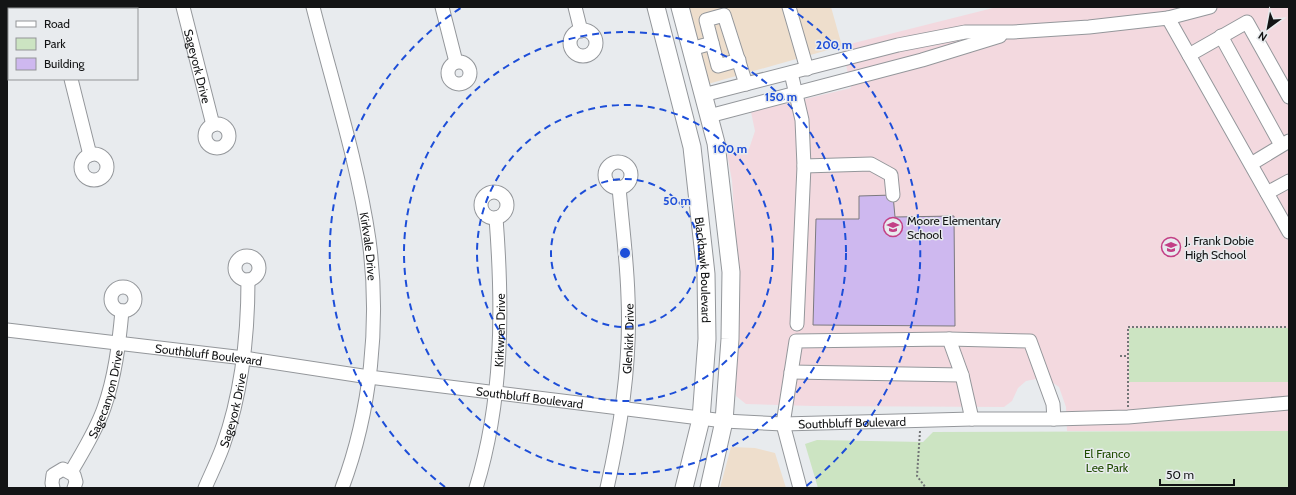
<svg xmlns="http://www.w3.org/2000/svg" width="1296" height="495" font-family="Cabin,sans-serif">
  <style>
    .commercial { fill: #eedecc }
    .education { fill: #f3d9df }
    .green { fill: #cce4c2 }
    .building { fill: #ceb8ef; stroke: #7c7a7e }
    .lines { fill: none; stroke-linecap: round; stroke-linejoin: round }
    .minor-casing { stroke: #94979b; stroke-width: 15 }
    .major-casing { stroke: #94979b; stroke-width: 19 }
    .path { stroke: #737577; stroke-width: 2; stroke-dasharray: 2 2; stroke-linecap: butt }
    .minor { stroke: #fff; stroke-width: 13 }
    .major { stroke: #fff; stroke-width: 17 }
    .ring { fill: none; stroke: #1d4ed8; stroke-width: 2; stroke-dasharray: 7 5 }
    .labels { text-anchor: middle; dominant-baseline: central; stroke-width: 3; stroke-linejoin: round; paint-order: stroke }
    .street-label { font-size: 12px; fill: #131415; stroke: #e8ebee }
    .poi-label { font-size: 12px; fill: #131415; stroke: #e8ebee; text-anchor: start }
    .park-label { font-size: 12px; fill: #204c02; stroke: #e8ebee }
    .centre { fill: #1d4ed8; stroke: #e8ebee; stroke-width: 2 }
    .ring-label { font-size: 12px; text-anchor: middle; font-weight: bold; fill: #1d4ed8; stroke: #e8ebee; stroke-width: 3; stroke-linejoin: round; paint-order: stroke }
  </style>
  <rect width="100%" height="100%" fill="#e8ebee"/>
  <path class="commercial" d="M689,7h142l11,39 -134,38z
    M731,447l24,1 20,5 11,35h-66z"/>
  <path class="education" d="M997,7h292v424h-222l-1,-24 -7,-20 -6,-4 -17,-4 -10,2 -8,7 -6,13 -8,6 -191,-1 -67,-2 -10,-8 2,-123 -6,-92 -5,-28 22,-4 6,-18 -4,-19 100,-24 -9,-42z"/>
  <path class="green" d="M1129,328h160v54h-160z
    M1289,431v57h-471l-13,-44 12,-4 106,2 10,-10z"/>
  <path class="building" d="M893,195l2,22 59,-1 1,110 -142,-1 3,-106h43v-23z"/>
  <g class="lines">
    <defs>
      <g id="minor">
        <path d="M53,7l1,2"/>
        <path id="s1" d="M183,7l30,118"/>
        <path id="s2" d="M313,7c19,75 45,156 56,233 11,82 2,171 -27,248"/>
        <path d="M442,7l14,55"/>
        <path d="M575,7l6,24"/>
        <path d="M789,7l18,62"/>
        <path d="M1168,18l42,-11"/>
        <circle cx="583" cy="43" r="13"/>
        <path d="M1221,36l60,109"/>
        <path d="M712,43l6,23 21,-6"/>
        <path d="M691,49l21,-6 -6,-23 18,-5 22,69"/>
        <path d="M1189,55l58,-33 42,75"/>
        <circle cx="459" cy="73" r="11"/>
        <path d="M791,73l11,47 2,46 -7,158"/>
        <path d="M71,79l19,76"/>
        <path d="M703,95l195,-50 67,-13h48l76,-5 79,-9 121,214"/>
        <path d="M709,116l213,-56 78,-24"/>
        <circle cx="217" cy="136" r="12"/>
        <circle cx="94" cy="167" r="13"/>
        <circle cx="618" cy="175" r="13"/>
        <path d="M1251,164l38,-23"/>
        <path d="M804,166l67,-2 20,11 2,20"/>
        <circle cx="494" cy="205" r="13"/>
        <path d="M1267,193l22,-12"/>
        <circle cx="247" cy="268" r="12"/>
        <circle cx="123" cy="299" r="12"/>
        <path id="s3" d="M7,330l237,28 125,19 355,44 59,3 189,-5h82l74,-2 161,-14"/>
        <path d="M949,339l81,2 23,63 1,15"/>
        <path d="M791,372l171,3"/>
        <path id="s4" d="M71,472c12,-21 25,-41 33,-64 11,-31 15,-64 18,-97"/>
        <path d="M53,488l-1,-5 1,-8 10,-6 11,6 2,7 -2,6"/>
        <path id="s5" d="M205,488c6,-14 13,-28 18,-42 19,-53 25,-110 25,-166"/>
        <path id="s6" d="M476,488c27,-87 27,-180 20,-270"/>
        <path id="s7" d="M607,488c14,-61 24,-128 21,-191 -1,-37 -6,-73 -9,-110"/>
        <path d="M800,488l-17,-64 13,-83 153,-2 13,36 10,44"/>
      </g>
      <g id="major">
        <path id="s8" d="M656,7l36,140 14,127 1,65 -6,80 -17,69"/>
        <path d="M680,7l36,136 15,129 -1,67 -6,82 -15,67"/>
      </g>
    </defs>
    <use href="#minor" class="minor-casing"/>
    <use href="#major" class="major-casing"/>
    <path class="path" d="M1120,356h8
      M1128,407v-80h161
      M920,431l-3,45 9,12"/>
    <use href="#minor" class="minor"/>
    <use href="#major" class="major"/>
  </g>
  <g class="ring">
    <circle cx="625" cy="253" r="74"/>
    <circle cx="625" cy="253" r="148"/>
    <circle cx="625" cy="253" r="221"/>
    <path d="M445 487A295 295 0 0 1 462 7M788 7A295 295 0 0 1 805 487"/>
  </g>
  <defs>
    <symbol id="school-ring" viewBox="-11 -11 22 22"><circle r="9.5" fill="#e8ebee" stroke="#c34086" stroke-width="1.5"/><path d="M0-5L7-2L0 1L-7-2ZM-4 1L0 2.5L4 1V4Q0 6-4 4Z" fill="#c34086"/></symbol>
  </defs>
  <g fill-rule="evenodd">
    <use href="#school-ring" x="882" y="216" width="22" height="22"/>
    <use href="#school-ring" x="1160" y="236" width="22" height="22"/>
  </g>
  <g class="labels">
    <g class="street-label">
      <text stroke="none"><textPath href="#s1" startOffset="61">Sageyork Drive</textPath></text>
      <text stroke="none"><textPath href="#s2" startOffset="246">Kirkvale Drive</textPath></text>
      <text stroke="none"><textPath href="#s8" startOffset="268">Blackhawk Boulevard</textPath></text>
      <text stroke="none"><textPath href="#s6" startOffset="160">Kirkwren Drive</textPath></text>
      <text stroke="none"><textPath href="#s7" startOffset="151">Glenkirk Drive</textPath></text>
      <text stroke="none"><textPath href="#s3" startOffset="203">Southbluff Boulevard</textPath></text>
      <text stroke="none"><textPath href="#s4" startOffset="86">Sagecanyon Drive</textPath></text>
      <text stroke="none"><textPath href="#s3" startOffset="527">Southbluff Boulevard</textPath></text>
      <text stroke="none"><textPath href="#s5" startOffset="83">Sageyork Drive</textPath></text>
      <text stroke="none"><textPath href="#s3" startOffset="851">Southbluff Boulevard</textPath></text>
    </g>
    <g class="poi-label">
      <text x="907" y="220">Moore Elementary<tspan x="907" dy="14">School</tspan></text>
      <text x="1185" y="240">J. Frank Dobie<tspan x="1185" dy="14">High School</tspan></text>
    </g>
    <g class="park-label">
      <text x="1107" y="453">El Franco<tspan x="1107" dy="14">Lee Park</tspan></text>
    </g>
  </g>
  <circle cx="625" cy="253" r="6" class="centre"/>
  <g class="ring-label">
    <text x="834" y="49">200 m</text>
    <text x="781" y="101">150 m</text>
    <text x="730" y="153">100 m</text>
    <text x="677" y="205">50 m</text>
  </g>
  <rect width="1296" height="495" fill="none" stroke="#131415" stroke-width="16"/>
  <rect x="8" y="8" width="130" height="72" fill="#e8ebee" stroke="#939597"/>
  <rect x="16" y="21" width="20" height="6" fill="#ffffff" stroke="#939597"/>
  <text x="44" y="28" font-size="12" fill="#131415">Road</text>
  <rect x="16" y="38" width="20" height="12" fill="#cce4c2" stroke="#939597"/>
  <text x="44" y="48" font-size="12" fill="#131415">Park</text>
  <rect x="16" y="58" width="20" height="12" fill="#ceb8ef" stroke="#939597"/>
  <text x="44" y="68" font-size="12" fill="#131415">Building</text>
  <g transform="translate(1268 28) rotate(212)" stroke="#e8ebee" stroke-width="3" paint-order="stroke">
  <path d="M0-3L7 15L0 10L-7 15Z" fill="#131415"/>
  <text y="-6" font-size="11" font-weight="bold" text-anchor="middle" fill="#131415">N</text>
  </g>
  <path d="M1160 479v6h74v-6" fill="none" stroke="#131415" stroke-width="2"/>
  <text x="1166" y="479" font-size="12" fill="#131415" stroke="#e8ebee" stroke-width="3" paint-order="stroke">50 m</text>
</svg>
